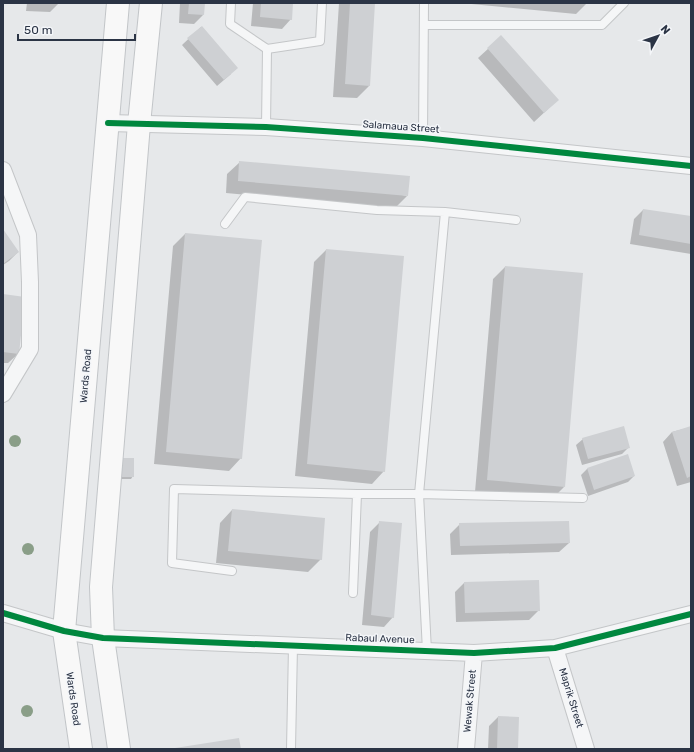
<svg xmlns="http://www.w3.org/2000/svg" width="694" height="752" font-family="Rubik,sans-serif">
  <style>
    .shadow { fill: #0003 }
    .building { fill: #ced0d3 }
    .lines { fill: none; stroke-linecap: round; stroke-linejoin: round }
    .service-casing { stroke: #c4c6c8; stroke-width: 10 }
    .minor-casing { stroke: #c4c6c8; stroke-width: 18 }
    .primary-casing { stroke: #c2c5c8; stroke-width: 24 }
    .service { stroke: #f5f6f7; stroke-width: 8 }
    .minor { stroke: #f5f6f7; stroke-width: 16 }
    .primary { stroke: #f8f8f8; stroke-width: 22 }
    .cycleway-casing { stroke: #f4f6f9; stroke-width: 8 }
    .cycleway { stroke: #00873e; stroke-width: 6 }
    .tree { fill: #8a9e88 }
    .labels { text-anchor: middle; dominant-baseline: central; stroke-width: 3; stroke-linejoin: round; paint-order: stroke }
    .street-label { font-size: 10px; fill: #2b3445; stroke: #f4f6f9 }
  </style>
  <rect width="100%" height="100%" fill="#e6e8ea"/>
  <path class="shadow" d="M27,3h32l-9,9 -24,-1z
    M180,3h24l-1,12 -9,9 -15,-1z
    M253,3h39l-1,16 -9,10 -31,-3z
    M339,3h35l-5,83 -12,12 -24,-1z
    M461,3h126l-11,11z
    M201,27l30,47 -14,12 -35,-41z
    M501,37l47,72 -14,13 -56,-64z
    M240,162l167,34 -12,12 -169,-15 1,-19z
    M643,210l48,7v37l-61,-10 4,-25z
    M3,231l15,21 -9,9 -6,4z
    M185,234l56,224 -12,13 -75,-7 19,-218z
    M326,250l58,221 -12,13 -77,-8 19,-214z
    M505,267l59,220 -12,12 -77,-7 18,-213z
    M3,295l15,59 -10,9h-5z
    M691,427v55l-14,4 -14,-44 9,-10z
    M583,439l46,8 -7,7 -40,11 -6,-20z
    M627,456l7,20 -6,6 -40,14 -7,-21 6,-6z
    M120,462l13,14 -2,3h-12z
    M232,510l89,49 -13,13 -92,-9 4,-40z
    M380,522l13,95 -9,10 -22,-2 8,-93z
    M460,524l109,19 -10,9 -108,3 -1,-21z
    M464,583l75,27 -10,10 -73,2 -1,-30z
    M498,717l19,32h-29l1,-23z"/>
  <path class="building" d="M189,3h16l-1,12 -16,-1z
    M261,3h32l-1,17 -32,-3z
    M350,3h25l-5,83 -25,-2z
    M202,26l36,42 -14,12 -37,-42z
    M501,35l58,65 -15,13 -57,-65z
    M239,161l171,15 -2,20 -170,-15z
    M643,209l48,7v28l-52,-9z
    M3,229l16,23 -16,12z
    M185,233l77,7 -20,219 -76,-7z
    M326,249l78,7 -19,216 -78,-8z
    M505,266l78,7 -18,214 -78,-7z
    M3,294l22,3 -6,57 -16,-2z
    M624,426l6,22 -42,11 -6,-21z
    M691,426v50l-4,2 -15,-46z
    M628,454l7,22 -41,14 -7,-22z
    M122,458h12v19h-12z
    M232,509l93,9 -3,42 -94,-9z
    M379,521l23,2 -8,95 -23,-3z
    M569,521l1,22 -110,3 -1,-23z
    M539,580l1,31 -75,2 -1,-31z
    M498,716l21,1 -1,32h-21z
    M239,738l2,11h-66v-1z"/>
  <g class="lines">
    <defs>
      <path id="service" d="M231,3l-1,21 37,25 53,-8 2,-38
        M424,25h178l22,-22
        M266,127l1,-78
        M423,138l1,-135
        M225,224l20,-27 132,13 68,2 71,8
        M232,571l-60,-8 2,-74 183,5h62l164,4
        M353,593l4,-99
        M427,651l-8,-157 26,-282
        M291,749l2,-103"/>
      <path id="minor" d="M108,123l158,4 157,11 268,28
        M3,170l25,65 2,47v67l-27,45
        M3,613l61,18 39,7 371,15 81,-5 136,-34
        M555,648l31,101
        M466,749l8,-96"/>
      <path id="primary" d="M81,749l-17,-118 54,-628
        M119,749l-16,-111 -2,-51 38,-463 12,-121"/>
    </defs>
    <use href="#service" class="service-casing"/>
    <use href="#minor" class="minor-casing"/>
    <use href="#primary" class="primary-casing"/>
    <use href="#service" class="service"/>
    <use href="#minor" class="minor"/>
    <use href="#primary" class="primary"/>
    <defs>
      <path id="cycleway" d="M108,123l158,4 157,11 268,28
        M3,613l61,18 39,7 371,15 81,-5 136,-34"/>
    </defs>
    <use href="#cycleway" class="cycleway-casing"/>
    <use href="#cycleway" class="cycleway"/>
  </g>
  <g class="tree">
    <circle cx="15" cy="441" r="6"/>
    <circle cx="28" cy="549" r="6"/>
    <circle cx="27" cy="711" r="6"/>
  </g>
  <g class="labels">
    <g class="street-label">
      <text transform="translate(401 127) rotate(4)">Salamaua Street</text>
      <text transform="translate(86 376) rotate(-85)">Wards Road</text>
      <text transform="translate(380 639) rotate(2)">Rabaul Avenue</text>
      <text transform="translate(571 698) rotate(73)">Maprik Street</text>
      <text transform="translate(73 699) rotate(82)">Wards Road</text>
      <text transform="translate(470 701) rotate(-85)">Wewak Street</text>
    </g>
  </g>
  <rect width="694" height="752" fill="none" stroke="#2b3445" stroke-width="8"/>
  <g transform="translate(658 36) rotate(50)" stroke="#f4f6f9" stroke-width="3" paint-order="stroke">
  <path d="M0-3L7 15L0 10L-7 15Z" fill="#2b3445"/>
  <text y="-6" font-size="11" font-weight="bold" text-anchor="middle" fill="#2b3445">N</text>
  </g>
  <path d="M18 34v6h117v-6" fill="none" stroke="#2b3445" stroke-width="2"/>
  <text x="24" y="34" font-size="12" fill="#2b3445" stroke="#f4f6f9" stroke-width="3" paint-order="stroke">50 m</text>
</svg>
